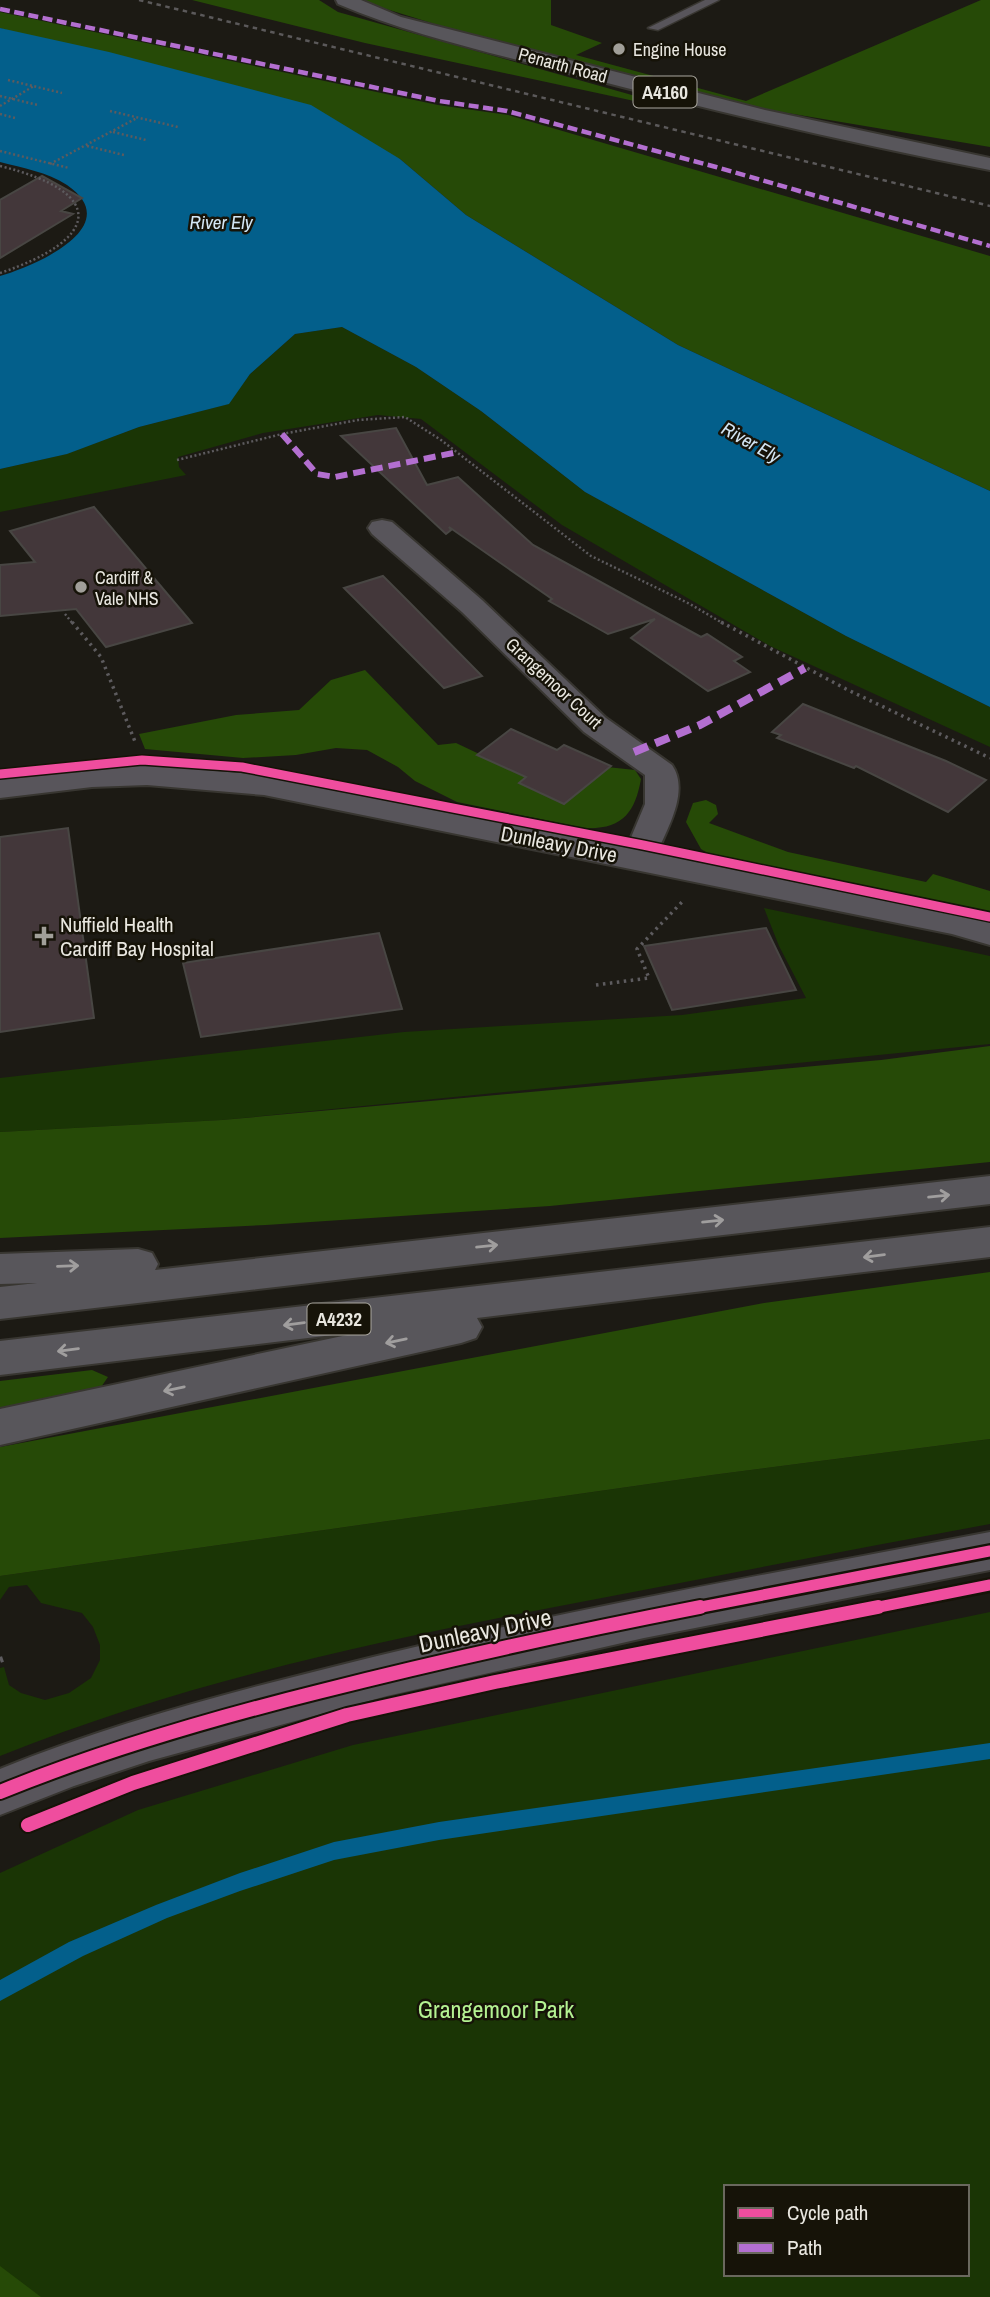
<svg xmlns="http://www.w3.org/2000/svg" width="990" height="2297" font-family="'Archivo Narrow',sans-serif">
  <style>
    .green { fill: #1a3505; fill-rule: evenodd }
    .forest { fill: #264a07 }
    .water { fill: #035f8b }
    .lines { fill: none; stroke-linecap: round; stroke-linejoin: round }
    .stream { fill: #035f8b; fill-rule: evenodd }
    .building { fill: #43373a; stroke: #484643; stroke-width: 2 }
    .lane-casing { stroke: #383631; stroke-width: 3 }
    .street-casing { stroke: #383631; stroke-width: 4 }
    .primary-casing { stroke: #383631; stroke-width: 4 }
    .path-far2 { stroke: #5d5b5e; stroke-width: 2.5; stroke-dasharray: 2 2.5; stroke-linecap: butt }
    .path-far1 { stroke: #5d5b5e; stroke-width: 3.5; stroke-dasharray: 2.5 4.5; stroke-linecap: butt }
    .path { stroke: #5d5b5e; stroke-width: 6; stroke-dasharray: 4.5 7; stroke-linecap: butt }
    .lane { fill: #58555b; fill-rule: evenodd }
    .street { fill: #58555b; fill-rule: evenodd }
    .primary { fill: #58565b; fill-rule: evenodd }
    .rail { stroke: #5b595a; stroke-width: 2.5; stroke-dasharray: 4.5 4.5; stroke-linecap: butt }
    .quiet-far2 { stroke: #b36fd0; stroke-width: 4.5; stroke-dasharray: 10 4.5; stroke-linecap: butt }
    .quiet-far1 { stroke: #b36fd0; stroke-width: 6; stroke-dasharray: 12 6; stroke-linecap: butt }
    .quiet { stroke: #b36fd0; stroke-width: 8; stroke-dasharray: 15 8; stroke-linecap: butt }
    .cycleway-far2-casing { stroke: #161308; stroke-width: 12 }
    .cycleway-far1-casing { stroke: #161308; stroke-width: 16 }
    .cycleway-casing { stroke: #161308; stroke-width: 18 }
    .cycleway-far2 { stroke: #ef4d9e; stroke-width: 9 }
    .cycleway-far1 { stroke: #ef4d9e; stroke-width: 11 }
    .cycleway { stroke: #ef4d9e; stroke-width: 14 }
    .oneway { stroke: #a09e9e }
    .poi-dot { fill: #a19f99; stroke: #161308; stroke-width: 2.5 }
    .labels { text-anchor: middle; dominant-baseline: central; stroke-width: 5; stroke-linejoin: round; paint-order: stroke }
    .far-poi-label { font-size: 18px; fill: #e9e7e0; stroke: #161308; text-anchor: start }
    .far-street-label { font-size: 18px; fill: #e9e7e0; stroke: #161308 }
    .shield { fill: #161308; stroke: #aaa79f; stroke-width: 2 }
    .shield-label { font-size: 19px; font-weight: bold; fill: #e9e7e0 }
    .far-water-label { font-size: 19px; font-style: italic; fill: #d3e6f4; stroke: #161308 }
    .street-label { font-size: 21px; fill: #e9e7e0; stroke: #161308 }
    .poi-label { font-size: 21px; fill: #e9e7e0; stroke: #161308; text-anchor: start }
    .near-street-label { font-size: 24px; fill: #e9e7e0; stroke: #161308 }
    .near-park-label { font-size: 24px; fill: #b4f292; stroke: #161308 }
  </style>
  <rect width="100%" height="100%" fill="#1c1a14"/>
  <path class="green" d="M342,327l74,40 65,44 104,81 261,144 144,71v40l-220,-101 -208,-121 -141,-106 -43,-4 -115,18 -85,24 1,10 7,8 -186,37v-43l66,-15 73,-27 89,-23 22,-30 45,-40z
    M764,908l226,48v88l-768,76 -222,12v-54l404,-46 278,-17 124,-17 -27,-52z
    M990,1439v85c-135,25 -270,51 -404,77 -199,38 -398,79 -586,155v-88l4,-1 5,18 12,8 24,7 24,-7 22,-15 9,-18v-15l-7,-18 -11,-14 -41,-10 -14,-18 -18,2 -9,13v-24l712,-101z
    M990,1612v685h-990v-424l138,-63 215,-65zM726,2187h241v87h-241z"/>
  <path class="forest" d="M192,0h127l19,12 308,87 -7,3 -274,-59z
    M357,0h194v25l51,18 -26,12 170,46 235,-101h9v147l-250,-42 -218,-54z
    M0,12l438,93 70,10 482,141v235l-312,-146 -212,-130 -66,-56 -400,-131z
    M365,670l73,75 18,-2 72,34 79,-10 28,3 6,9c-6,34 -19,51 -57,49l-127,-26 -42,-21 -17,-14 -31,-17 -31,-2 -40,7 -53,3 -98,-9 -6,-15 97,-19 63,-5 32,-30z
    M706,800l10,5 2,9 -9,9 79,29 138,30 7,-8 57,17v21l-279,-57 -10,-6 -15,-27 7,-19z
    M990,1046v116l-440,44 -284,19 -266,13v-106l222,-12 659,-60z
    M990,1272v167l-278,36 -712,101v-129l764,-144z
    M92,1370l16,7 -9,13 -99,18v-27z
    M0,2266l41,31h-41z"/>
  <path class="water" d="M0,28l109,24 202,53 89,54 66,56 212,130 312,146v216l-144,-71 -261,-144 -104,-81 -65,-44 -74,-40 -47,7 -45,40 -21,30 -90,23 -72,27 -67,15v-193c32,-9 128,-49 67,-91 -20,-13 -44,-17 -67,-23z"/>
  <g class="lines">
    <path class="stream" d="M990,1743v16l-551,81 -105,20 -94,31 -73,27 -84,38 -83,45v-21l69,-38 87,-37 84,-32 94,-31 105,-20z"/>
  </g>
  <path class="building" d="M42,176l40,22 -21,13 12,3 -73,44v-58z
    M396,428l31,57 31,-8 75,68 168,92 6,-3 35,23 -8,4 16,11 -42,19 -77,-53 24,-19 -47,15 -59,-33 3,-2 -103,-72 2,3 -5,4 -105,-98z
    M94,507l98,116 -86,24 -30,-38 -76,7v-51l35,-3 -25,-31z
    M383,576l28,28 71,72 -38,12 -100,-100z
    M803,704l143,57 40,19 -38,32 -92,-46 -2,2 -77,-30 4,-3 -9,-3z
    M511,729l46,21 7,-5 47,21 -47,38 -45,-21 7,-6 -49,-22z
    M68,828l26,190 -94,14v-195z
    M766,928l30,62 -124,20 -28,-64z
    M379,933l23,76 -201,28 -18,-74z"/>
  <g class="lines">
    <defs>
      <path id="lane" d="M705,0h14l-61,30 -10,-2z"/>
      <path id="street" d="M382,520l10,2 90,78 124,118 66,47c18,26 -5,64 -15,88l311,63 22,6v23l-38,-11 -688,-139 -117,-10 -55,2 -92,11v-20l92,-11 55,-2 117,10 363,72 18,-43v-29l-61,-43 -122,-120 -90,-78 -4,-6 4,-6z
        M990,1532v38l-346,68 -257,58 -238,65 -75,25 -74,29v-46c108,-44 220,-74 333,-102 217,-55 437,-93 657,-135z"/>
      <path id="primary" d="M336,0h25l40,17 364,93 225,48v12c-141,-27 -280,-60 -418,-96 -79,-21 -159,-38 -234,-70z
        M990,1176v28l-990,115v-32l37,-4 -37,1v-30l138,-5 14,4 6,11 -3,6z
        M990,1227v30l-513,61 5,9 -6,11 -15,5 -461,102v-36l366,-78 -366,44v-34z"/>
    </defs>
    <use href="#lane" class="lane-casing"/>
    <use href="#street" class="street-casing"/>
    <use href="#primary" class="primary-casing"/>
    <path class="path-far2" d="M8,80l54,13
      M0,96l38,9
      M0,106l34,-20
      M110,111l68,16
      M0,114l15,4
      M113,132l33,8
      M87,146l37,9
      M0,151l69,17
      M50,164l87,-46
      M0,166c110,27 99,74 0,107
      M177,460l105,-26 76,-14 47,-3 36,23 150,116 99,48 34,20
      M65,614l8,10"/>
    <path class="path-far1" d="M72,622l29,35 35,87
      M721,622l125,67 144,69
      M596,985l53,-7 -12,-29 45,-47"/>
    <path class="path" d="M0,1660l3,-1"/>
    <use href="#lane" class="lane"/>
    <use href="#street" class="street"/>
    <use href="#primary" class="primary"/>
    <path class="rail" d="M139,0l851,206"/>
    <path class="quiet-far2" d="M0,9l439,92 68,10 209,56 274,79"/>
    <path class="quiet-far1" d="M282,434l35,40 18,3 123,-25"/>
    <path class="quiet" d="M634,752l66,-27 105,-57"/>
    <defs>
      <path id="cycleway-far2" d="M0,774l142,-14 100,7 401,78 347,72"/>
      <path id="cycleway-far1" d="M691,1609l299,-58
        M869,1609l121,-24"/>
      <path id="cycleway" d="M0,1792c103,-42 210,-73 318,-100 126,-32 254,-60 382,-85
        M28,1825l105,-42 214,-68 148,-33 383,-75"/>
    </defs>
    <use href="#cycleway-far2" class="cycleway-far2-casing"/>
    <use href="#cycleway-far1" class="cycleway-far1-casing"/>
    <use href="#cycleway" class="cycleway-casing"/>
    <use href="#cycleway-far2" class="cycleway-far2"/>
    <use href="#cycleway-far1" class="cycleway-far1"/>
    <use href="#cycleway" class="cycleway"/>
  </g>
  <defs><path id="oneway-shaft" d="M-6 0H5M1.5-3L5.5 0L1.5 3" fill="none" stroke-width="1.6" stroke-linecap="round" stroke-linejoin="round" transform="scale(1.75)"/></defs>
  <g class="oneway">
    <use href="#oneway-shaft" transform="translate(939 1196) rotate(-6)"/>
    <use href="#oneway-shaft" transform="translate(713 1221) rotate(-6)"/>
    <use href="#oneway-shaft" transform="translate(487 1246) rotate(-6)"/>
    <use href="#oneway-shaft" transform="translate(874 1256) rotate(173)"/>
    <use href="#oneway-shaft" transform="translate(68 1266) rotate(-2)"/>
    <use href="#oneway-shaft" transform="translate(294 1324) rotate(173)"/>
    <use href="#oneway-shaft" transform="translate(396 1341) rotate(168)"/>
    <use href="#oneway-shaft" transform="translate(68 1350) rotate(173)"/>
    <use href="#oneway-shaft" transform="translate(174 1389) rotate(168)"/>
  </g>
  <g class="poi-dot">
    <circle cx="619" cy="49" r="7"/>
    <circle cx="81" cy="587" r="7"/>
    <path d="M40.5 925.5h7v7h7v7h-7v7h-7v-7h-7v-7h7z"/>
  </g>
  <g class="labels">
    <g class="far-poi-label">
      <text x="633" y="49">Engine House</text>
      <text x="95" y="577">Cardiff &amp;<tspan x="95" dy="21">Vale NHS</tspan></text>
    </g>
    <g class="far-street-label">
      <text transform="translate(563 65) rotate(15)">Penarth Road</text>
      <text transform="translate(554 683) rotate(43)">Grangemoor Court</text>
    </g>
    <g class="shield">
      <rect x="633.5" y="76.5" width="63" height="31" rx="5"/>
      <rect x="307.5" y="1303.5" width="63" height="31" rx="5"/>
    </g>
    <g class="shield-label">
      <text x="665" y="92">A4160</text>
      <text x="339" y="1319">A4232</text>
    </g>
    <g class="far-water-label">
      <text x="221" y="222">River Ely</text>
      <text transform="translate(751 442) rotate(29)">River Ely</text>
    </g>
    <g class="street-label">
      <text transform="translate(559 844) rotate(11)">Dunleavy Drive</text>
    </g>
    <g class="poi-label">
      <text x="60" y="924">Nuffield Health<tspan x="60" dy="24">Cardiff Bay Hospital</tspan></text>
    </g>
    <g class="near-street-label">
      <text transform="translate(485 1630) rotate(-12)">Dunleavy Drive</text>
    </g>
    <g class="near-park-label">
      <text x="496" y="2009">Grangemoor Park</text>
    </g>
  </g>
  <rect x="724" y="2185" width="245" height="91" fill="#161308" stroke="#6a685e" stroke-width="2"/>
  <rect x="738" y="2208" width="35" height="10" fill="#ef4d9e" stroke="#6a685e" stroke-width="2"/>
  <text x="787" y="2220" font-size="21" fill="#e9e7e0">Cycle path</text>
  <rect x="738" y="2243" width="35" height="10" fill="#b36fd0" stroke="#6a685e" stroke-width="2"/>
  <text x="787" y="2255" font-size="21" fill="#e9e7e0">Path</text>
</svg>
